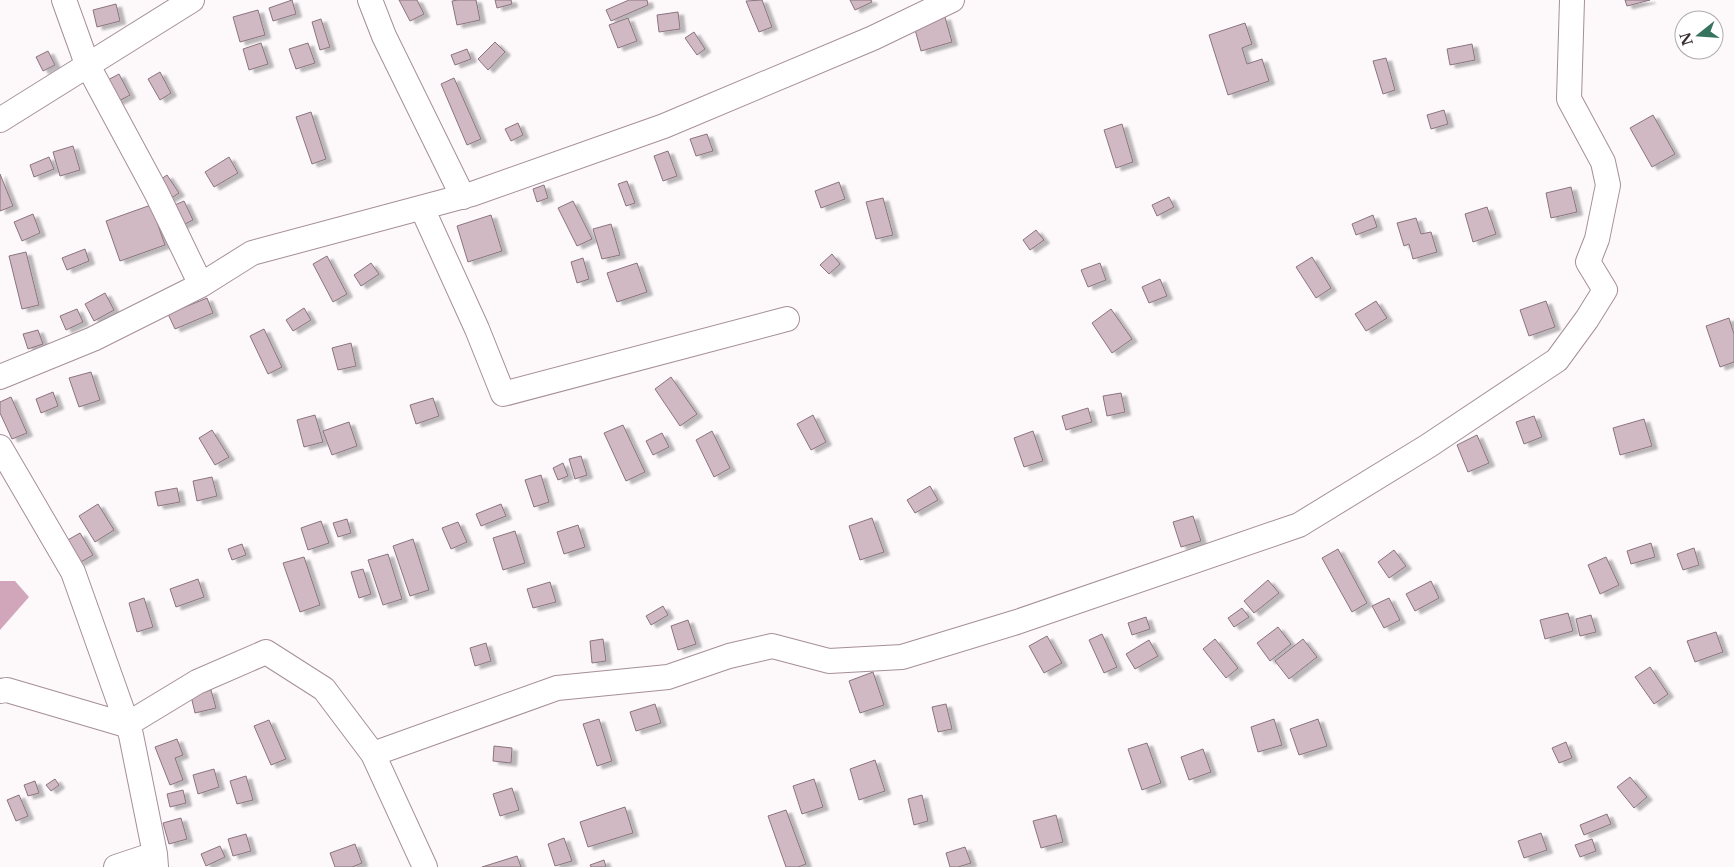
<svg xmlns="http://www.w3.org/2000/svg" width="1734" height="867" font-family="'Libre Baskerville',serif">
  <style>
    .water { fill: #d2a6ba }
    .building { fill: #d0b9c3; stroke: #8a747e; filter: url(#shadow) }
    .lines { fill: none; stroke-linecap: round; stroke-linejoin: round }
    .street-casing { stroke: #a58f99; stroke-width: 26 }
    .street { stroke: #fff; stroke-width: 24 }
  </style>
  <defs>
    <filter id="shadow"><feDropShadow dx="5.5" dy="3" stdDeviation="1" flood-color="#0004"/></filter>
  </defs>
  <rect width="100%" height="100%" fill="#fdf8fa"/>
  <path class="water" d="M0,581h15l14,16 -29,33z"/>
  <path class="building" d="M292,0l4,14 -23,7 -4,-13z
    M399,0h18l7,14 -14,7z
    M458,0h18l4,20 -23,5 -5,-24z
    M495,0h16l1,4 -15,4z
    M629,0h18l1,5 -37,16 -5,-11z
    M762,0l10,27 -13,5 -13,-31z
    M850,0h21l1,2 -17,8z
    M1625,0h25l-23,6z
    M116,4l4,17 -23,6 -4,-17z
    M258,10l7,25 -25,7 -7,-25z
    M678,12l2,17 -21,3 -2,-17z
    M945,17l7,25 -31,9 -7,-25z
    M628,18l9,23 -19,7 -9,-23z
    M321,19l9,28 -10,3 -8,-28z
    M1245,23l7,21 -10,4 5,16 15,-5 7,22 -41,14 -19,-60z
    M694,32l11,17 -8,6 -12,-17z
    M495,42l10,10 -17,18 -10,-11z
    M261,43l7,21 -19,6 -6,-21z
    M308,43l7,20 -19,6 -7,-20z
    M1472,44l3,16 -25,5 -3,-16z
    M467,49l4,10 -16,6 -4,-10z
    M48,51l7,14 -12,6 -7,-14z
    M1386,58l9,32 -12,4 -10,-33z
    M160,72l11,21 -11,7 -12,-21z
    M119,74l11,21 -13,7 -11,-21z
    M454,78l27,61 -14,6 -26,-61z
    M1444,110l4,14 -17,5 -4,-14z
    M311,112l15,47 -14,5 -16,-47z
    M1653,115l22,39 -23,13 -22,-39z
    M518,123l5,12 -12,6 -6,-12z
    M1122,124l11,38 -17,6 -12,-38z
    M707,134l6,17 -17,5 -6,-17z
    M73,146l7,24 -20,6 -7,-24z
    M668,151l9,25 -14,5 -9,-25z
    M49,157l5,12 -20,8 -4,-12z
    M229,157l9,16 -24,14 -9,-15z
    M0,174l13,32 -13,5z
    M167,175l12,18 -14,9 -12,-17z
    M627,181l8,22 -9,3 -8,-22z
    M839,182l6,17 -24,9 -6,-17z
    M544,185l4,13 -11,4 -4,-13z
    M1571,187l6,25 -26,6 -5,-25z
    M1169,197l5,10 -17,9 -5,-11z
    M883,198l10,37 -17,4 -10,-37z
    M184,201l9,19 -14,7 -9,-20z
    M573,201l19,38 -15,7 -19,-38z
    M151,205l14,40 -45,16 -14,-40z
    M1487,207l9,27 -23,8 -8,-28z
    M33,214l7,19 -18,8 -8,-19z
    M491,215l11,36 -34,11 -11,-36z
    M1373,215l4,12 -21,8 -4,-11z
    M1416,218l5,16 10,-2 6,20 -24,7 -4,-15 -5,2 -7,-23z
    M611,224l9,31 -18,4 -9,-30z
    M1036,230l8,10 -14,10 -7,-10z
    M85,249l4,12 -22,9 -5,-12z
    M26,252l13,53 -17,4 -13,-53z
    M832,254l8,10 -11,10 -9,-9z
    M327,256l20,38 -14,8 -20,-38z
    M1312,257l19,31 -15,10 -20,-31z
    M583,258l6,21 -12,4 -6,-21z
    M371,263l8,11 -18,12 -7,-11z
    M637,263l10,29 -30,10 -10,-29z
    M1100,263l6,17 -18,7 -7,-17z
    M1160,279l7,17 -18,7 -7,-16z
    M105,293l9,17 -20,11 -9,-17z
    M207,298l6,15 -38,16 -7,-15z
    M1376,301l11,17 -21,13 -11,-17z
    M1546,301l9,26 -26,9 -9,-26z
    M304,308l7,12 -18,11 -7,-11z
    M77,309l6,13 -17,8 -6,-14z
    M1111,309l21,30 -20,14 -20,-30z
    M1729,318l5,16v28l-14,5 -14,-41z
    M264,329l18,38 -14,7 -18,-38z
    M38,330l5,14 -15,5 -5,-15z
    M351,343l5,23 -18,4 -6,-22z
    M91,372l9,28 -21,7 -10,-29z
    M671,377l26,37 -17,12 -25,-37z
    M53,392l5,14 -17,7 -5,-14z
    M1121,393l4,19 -18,4 -4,-20z
    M11,397l16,36 -15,6 -12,-26v-11z
    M433,398l6,18 -23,8 -6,-19z
    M1088,408l4,14 -26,8 -4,-14z
    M315,415l8,27 -19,5 -7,-27z
    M813,415l13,27 -15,8 -14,-26z
    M1534,416l8,21 -18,7 -8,-22z
    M1644,419l8,27 -32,9 -7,-27z
    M349,422l8,24 -25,9 -9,-24z
    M623,425l22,47 -19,9 -22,-48z
    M212,430l17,27 -14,8 -16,-27z
    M712,431l18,37 -16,9 -18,-37z
    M1033,431l10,30 -19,6 -10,-29z
    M662,433l7,14 -16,8 -7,-14z
    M1477,435l12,28 -21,9 -11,-27z
    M581,456l6,19 -12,4 -6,-20z
    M563,463l5,13 -10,4 -5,-12z
    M541,475l8,27 -15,5 -9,-27z
    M212,477l5,19 -20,5 -4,-20z
    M930,486l8,14 -23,13 -8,-13z
    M177,488l3,14 -22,4 -3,-14z
    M98,504l16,26 -19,12 -16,-26z
    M501,504l5,12 -25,10 -5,-12z
    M1193,516l8,25 -20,6 -8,-25z
    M872,518l12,34 -24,8 -11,-34z
    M347,519l4,14 -13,4 -5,-14z
    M321,521l8,22 -21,7 -7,-22z
    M458,522l9,20 -16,7 -9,-21z
    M578,525l7,22 -21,7 -7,-22z
    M515,531l10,32 -22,7 -10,-32z
    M80,533l13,22 -14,8 -13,-22z
    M413,539l16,51 -19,6 -17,-50z
    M1651,543l4,14 -24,7 -4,-13z
    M242,544l4,11 -14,5 -4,-11z
    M1694,548l5,17 -16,5 -6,-16z
    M1338,549l29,54 -15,9 -30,-54z
    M1394,550l12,16 -17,12 -11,-16z
    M388,554l14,45 -19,6 -15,-45z
    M304,557l16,48 -20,7 -17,-49z
    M1606,557l13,28 -19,9 -12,-29z
    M363,569l8,25 -12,4 -8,-26z
    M198,579l6,18 -28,10 -6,-18z
    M1268,580l11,13 -25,20 -10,-12z
    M1431,581l8,17 -24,13 -9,-17z
    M550,582l6,20 -23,6 -6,-19z
    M144,598l9,29 -16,5 -8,-29z
    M1389,598l11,22 -16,8 -12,-22z
    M663,606l5,9 -17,10 -5,-9z
    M1242,608l7,9 -15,10 -6,-9z
    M1568,613l5,18 -28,8 -5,-19z
    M1591,615l5,17 -16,4 -4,-17z
    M1146,617l4,12 -18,6 -4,-12z
    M688,620l8,24 -18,6 -7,-24z
    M1278,627l13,17 -21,17 -13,-18z
    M1716,632l7,20 -28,10 -8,-21z
    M1102,634l15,33 -13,6 -15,-33z
    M1047,636l15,27 -18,10 -15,-27z
    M603,639l3,22 -14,2 -2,-22z
    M1215,639l23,29 -12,10 -23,-29z
    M1303,639l14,18 -28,22 -14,-18z
    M1149,640l9,16 -23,13 -9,-15z
    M486,643l5,18 -16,5 -5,-18z
    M1650,667l18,27 -14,10 -19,-27z
    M873,672l11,33 -24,8 -11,-32z
    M211,690l5,18 -21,5 -4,-17z
    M655,704l6,19 -25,8 -6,-19z
    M946,704l6,25 -14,3 -6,-25z
    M599,719l13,42 -15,5 -14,-42z
    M1274,719l8,26 -24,7 -7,-25z
    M1318,719l9,27 -28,9 -9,-26z
    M269,720l17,39 -15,6 -17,-39z
    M177,739l6,16 -8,3 8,22 -13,5 -15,-38z
    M1566,742l6,16 -13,5 -7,-15z
    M1147,743l14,40 -19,7 -14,-41z
    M494,746l18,2 -1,15 -18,-2z
    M1203,749l8,23 -22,8 -8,-23z
    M875,760l10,31 -26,9 -9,-31z
    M214,769l5,18 -21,7 -5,-19z
    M246,776l7,24 -16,4 -7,-23z
    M1630,777l17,20 -13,11 -17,-21z
    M55,779l4,6 -8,6 -5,-6z
    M814,779l9,28 -21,7 -9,-28z
    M35,781l4,12 -11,3 -4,-11z
    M512,788l7,22 -19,6 -7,-22z
    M183,790l3,13 -16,4 -3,-13z
    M19,795l9,21 -12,5 -9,-21z
    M922,795l6,26 -14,4 -6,-26z
    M625,807l8,26 -45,14 -8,-25z
    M786,810l20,54 -8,3h-12l-18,-51z
    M1607,814l4,10 -27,11 -4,-10z
    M1056,815l7,27 -22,6 -8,-27z
    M181,818l6,21 -18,5 -6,-21z
    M1541,833l6,17 -23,8 -6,-17z
    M246,834l5,17 -18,5 -5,-17z
    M564,838l8,23 -17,5 -7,-22z
    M1592,839l4,12 -16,6 -5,-12z
    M355,844l7,19 -10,4h-17l-5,-14z
    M220,846l5,11 -19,9 -5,-12z
    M965,847l6,16 -13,4h-8l-4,-14z
    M517,856l4,11h-39z
    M604,860l2,7h-15l-1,-2z"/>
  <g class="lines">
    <defs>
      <path id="street" d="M64,0l23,64 69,128 45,93
        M370,0l14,36 79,161
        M0,120l192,-120
        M422,208l55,121 26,65 284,-75
        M0,377l93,-38 108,-54 51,-32 220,-59 192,-68 209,-88 79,-38
        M0,447l73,125 58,163 24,119 1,13
        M0,691l7,-1 119,35 71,-43 69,-30 58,37 49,65 184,-66 111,-11 61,-21 43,-10 57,15 73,-4 115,-35 282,-97 129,-79 129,-86 30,-41 18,-29 -17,-28 9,-23 11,-54 -5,-23 -34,-63 3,-99
        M373,754l52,113
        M116,867l39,-13"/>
    </defs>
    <use href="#street" class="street-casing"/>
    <use href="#street" class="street"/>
  </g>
  <g transform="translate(1699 35) rotate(253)"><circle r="24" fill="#ffffff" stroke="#b0acad"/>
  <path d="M0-4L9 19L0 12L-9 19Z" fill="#36735f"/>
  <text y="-8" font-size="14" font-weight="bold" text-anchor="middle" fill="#392f33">N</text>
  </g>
</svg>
